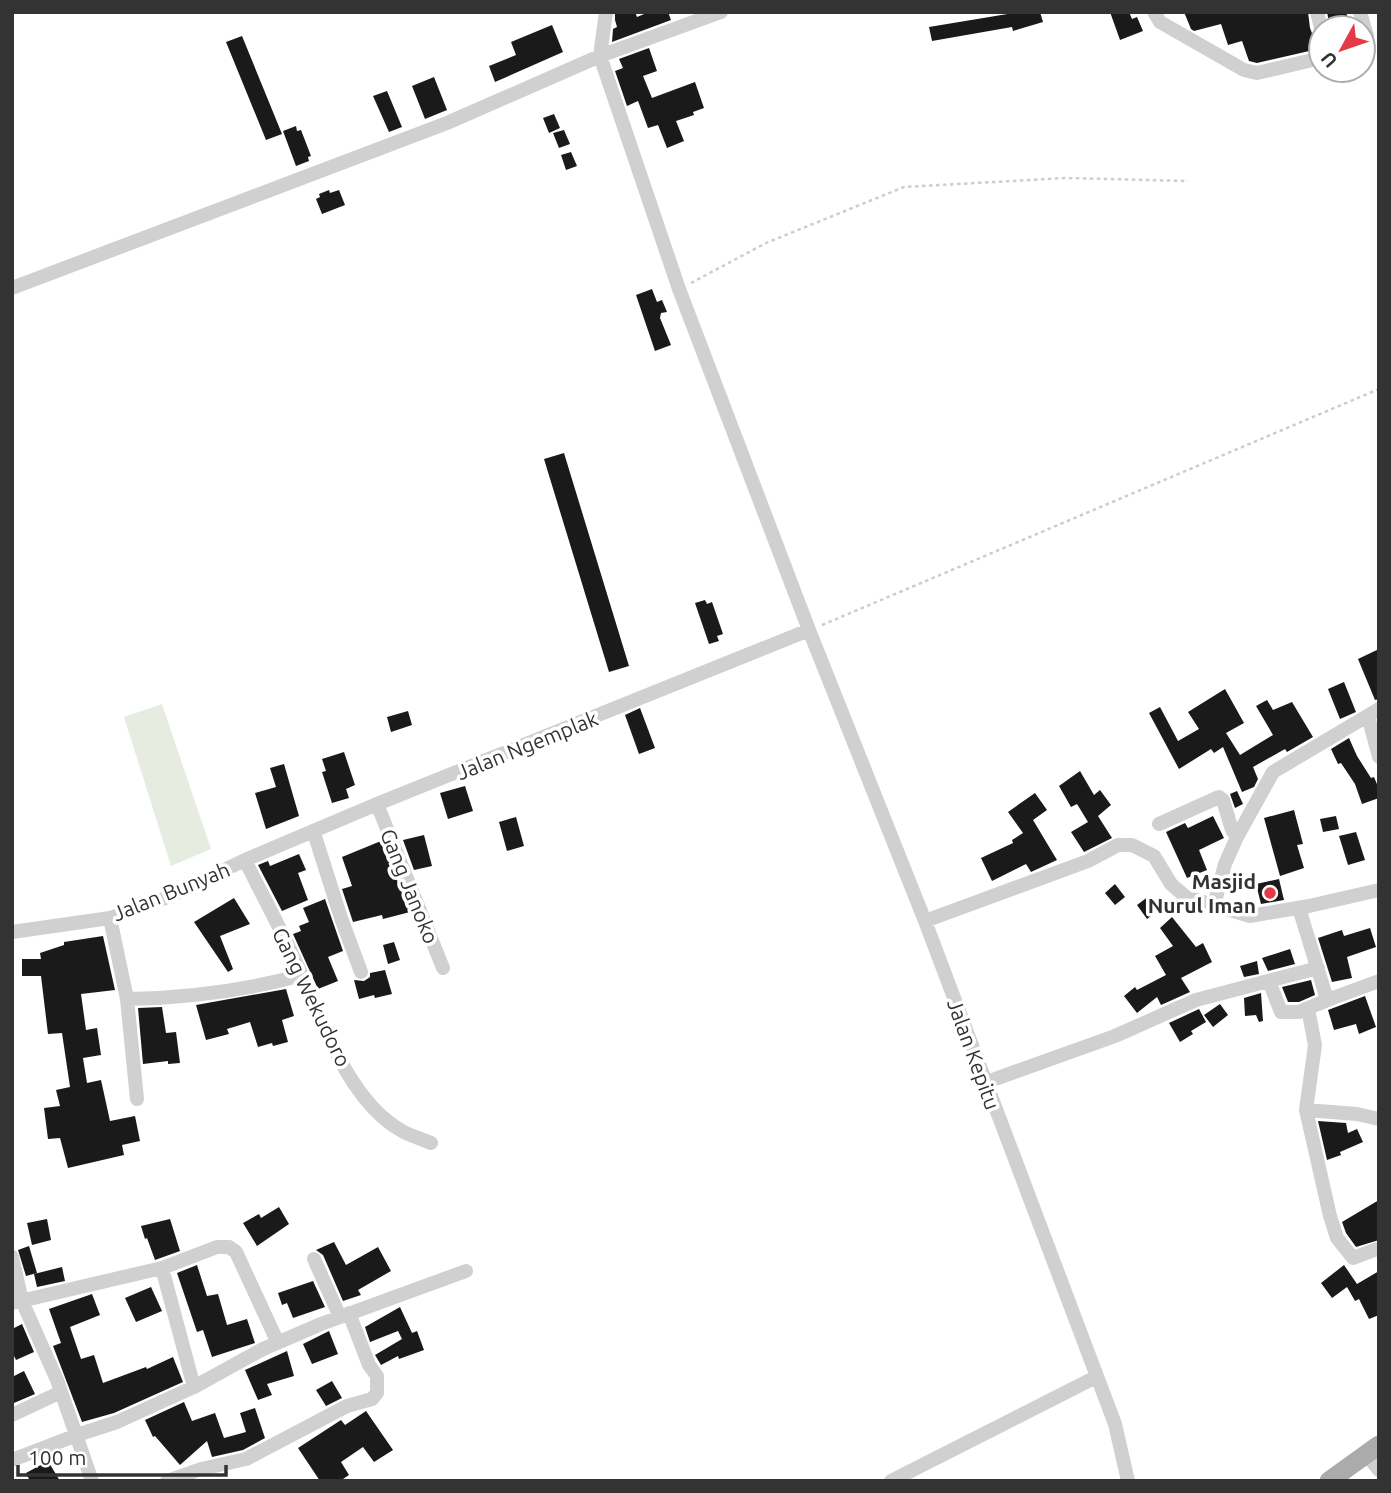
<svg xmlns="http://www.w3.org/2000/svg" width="1391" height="1493" font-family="Ubuntu,sans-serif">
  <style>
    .green { fill: #e6ecdf }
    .building { fill: #1a1a1a }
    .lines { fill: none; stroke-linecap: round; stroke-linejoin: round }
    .path { stroke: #cdcdcd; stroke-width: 2.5; stroke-dasharray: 3.5 3.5; stroke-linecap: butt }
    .minor { stroke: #d0d0d0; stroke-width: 14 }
    .major { stroke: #ababab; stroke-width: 19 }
    .poi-dot { fill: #e63946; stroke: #fff; stroke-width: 2.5 }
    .labels { text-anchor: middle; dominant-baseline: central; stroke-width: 7; stroke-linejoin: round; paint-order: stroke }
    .street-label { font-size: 21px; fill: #333; stroke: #fff }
    .poi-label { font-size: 21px; font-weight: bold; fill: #333; stroke: #fff; text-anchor: end }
  </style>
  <rect width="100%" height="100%" fill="#fff"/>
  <path class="green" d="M162,704l49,145 -40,17 -47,-149z"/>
  <path class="building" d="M615,12h20l2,5 12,-5h19l3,8 -59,22 1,-13 4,-2 -2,-7z
    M1020,12h20l3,10 -30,9 -1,-4 -80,14 -3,-14z
    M1110,12h19l3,7 5,-2 6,14 -23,9z
    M1184,12h124l2,16 8,21 -61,14 -8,-2 -7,-20 -14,4 -7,-21 -27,7 -3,-2z
    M1327,12h19l5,16h-21z
    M552,25l11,27 -68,30 -6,-16 27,-11 -5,-13z
    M242,36l40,98 -16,6 -40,-98z
    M649,48l8,23 -14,5 9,22 43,-16 9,26 -11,4 1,3 -18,6 8,20 -17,7 -9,-23 -10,3 -10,-27 -11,5 -12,-35 8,-3 -4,-9z
    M434,77l13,33 -22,9 -13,-33z
    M387,91l15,36 -13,5 -16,-36z
    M554,114l6,14 -11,5 -6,-15z
    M296,126l1,5 4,-1 10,26 -3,1 1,4 -13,5 -13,-35z
    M564,130l6,14 -11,4 -6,-15z
    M571,152l6,14 -11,4 -5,-15z
    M329,190l1,3 9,-3 6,15 -23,9 -6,-15 4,-2 -1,-3z
    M652,289l5,13 5,-2 5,12 -6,1 -1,5 11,27 -16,6 -19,-56z
    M564,453l65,213 -20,6 -65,-213z
    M705,600l2,4 5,-2 11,32 -6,2 2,5 -10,3 -14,-41z
    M1379,649v50l-4,1 -17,-41z
    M1344,682l12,30 -16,7 -12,-30z
    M1225,689l19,34 -18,10 14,22 33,-20 -17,-29 11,-6 6,10 19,-8 21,35 -26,15 -2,-3 -32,18 5,12 -4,8 -12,5 -19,-45 -9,6 -3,-4 -32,20 -30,-56 11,-6 18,34 21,-12 -11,-17z
    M640,708l15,40 -16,6 -14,-39z
    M408,711l4,14 -21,7 -4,-15z
    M1349,738l8,18 14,22 3,-1 5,12v9l-17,6 -7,-20 -14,-21 -3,1 -7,-15z
    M344,752l11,33 -9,4 3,9 -17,5 -10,-31 4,-1 -4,-12z
    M284,764l15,52 -33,13 -11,-36 21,-6 -6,-19z
    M1080,771l14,24 6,-5 11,15 -13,11 14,22 -28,14 -13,-20 17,-10 -11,-18 -6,3 -12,-21z
    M465,786l8,25 -25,8 -8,-26z
    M1237,791l6,13 -8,4 -5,-14z
    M1035,793l12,17 -14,10 24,40 -26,12 -5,-8 -34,17 -11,-23 32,-15 -1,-3 11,-7 -15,-21z
    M1294,810l9,34 -6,1 7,23 -24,8 -16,-58z
    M1213,816l11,22 -25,12 8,20 -20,8 -21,-46 19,-9 3,5z
    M1336,816l3,13 -16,3 -3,-13z
    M516,817l8,29 -17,5 -8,-29z
    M1356,832l9,28 -17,5 -9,-29z
    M424,835l8,31 -18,4 -11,-30z
    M381,841l29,71 -27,7 -1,-4 -29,7 -11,-33 10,-3 -10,-29z
    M299,854l7,16 -8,3 10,27 -26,11 -24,-46 10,-4 2,5z
    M1279,879l5,21 -23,4 -5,-20z
    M1115,884l10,13 -10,8 -10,-12z
    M1149,896l10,14 -12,9 -10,-14z
    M234,898l16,26 -30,12 13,33 -5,3 -34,-50z
    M325,899l18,52 -15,6 10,24 -20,8 -25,-55 8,-3 -2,-5 10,-4 -6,-14z
    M1172,917l24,30 7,-4 9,19 -31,16 9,14 -29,13 -4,-8 -20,16 -13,-17 11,-9 2,3 29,-15 -11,-19 18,-10 -13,-18z
    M1370,928l6,19 -29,10 5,21 -20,4 -14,-44 24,-8 2,6z
    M103,936l12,54 -34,4 5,36 11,-2 4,27 -18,3 4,25 14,-3 9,41 25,-5 5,25 -18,4 2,10 -56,13 -8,-30 -12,1 -4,-31 16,-2 -4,-16 14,-3 -8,-54 -14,1 -7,-58h-19v-17h19l-1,-6 24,-8v-3z
    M394,942l6,18 -12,4 -5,-19z
    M1290,949l5,15 -27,7 -6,-13z
    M1257,961l2,13 -15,3 -4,-11z
    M385,970l7,24 -17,4 -1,-3 -15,4 -5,-19 10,1 6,-4v-4z
    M1311,980l4,15 -16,7h-11l-6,-15z
    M286,989l8,27 -12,4 6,22 -15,4 -1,-3 -14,4 -8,-25 -23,7 2,5 -23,6 -10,-35z
    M1261,993l2,28 -4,1 -3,-7 -11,1 -1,-18z
    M1365,996l11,31 -17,7 -3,-10 -22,6 -6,-20z
    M1220,1004l8,11 -15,12 -9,-12z
    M162,1007l4,26 10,-1 4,31 -12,1v-3l-25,3 -5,-56z
    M1199,1009l7,13 -15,9 2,3 -13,8 -11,-19z
    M1318,1121l28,2 2,10 9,-4 6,13 -23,10 1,3 -14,5z
    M1379,1200v40l-23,7 -10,-14 -4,-11z
    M279,1207l10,17 -32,22 -14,-23 16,-9 2,4z
    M47,1219l4,21 -19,5 -5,-22z
    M170,1219l10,32 -25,9 -8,-22 -2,1 -4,-13z
    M334,1242l12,23 32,-18 13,24 -33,19 3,5 -18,6 -20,-46 -7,-5z
    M29,1246l8,27 -11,3 -8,-26z
    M197,1265l10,31 11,-2 9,31 20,-6 8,24 -43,14 -9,-27 -6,2 -20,-59z
    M1344,1265l13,19 22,-13v44l-10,4 -10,-20 -4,2 -8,-14 -15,11 -11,-15z
    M62,1267l3,14 -28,6 -3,-13z
    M313,1281l12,26 -32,11 -6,-15 -5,2 -4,-12z
    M151,1287l11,24 -26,11 -11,-24z
    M92,1294l8,21 -30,12 11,32 13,-4 9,28 43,-16 1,2 26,-12 10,25 -69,31 -32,9 -29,-76 8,-3 -12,-34z
    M400,1307l12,26 5,-2 7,19 -25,9 -1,-3 -17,9 -6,-10 27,-16 -4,-8 -28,11 -5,-15z
    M22,1324l12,28 -18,8 -4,-8v-23z
    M329,1331l9,23 -26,10 -9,-20z
    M287,1351l7,25 -27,8 5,11 -14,5 -13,-30z
    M24,1371l11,23 -21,9 -2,-26z
    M332,1381l10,17 -16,8 -10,-16z
    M184,1402l8,19 23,-8 9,25 22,-6 -6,-19 15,-5 10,30 -22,12 -31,7 -5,-16 -27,24 -25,-29 -2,1 -8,-17z
    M366,1411l27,39 -19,12 -11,-15 -22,15 8,13 -9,6h-20l-22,-33 43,-28 4,5z
    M48,1461l12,20h-30l-4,-8z"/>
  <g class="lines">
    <path class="path" d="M691,283l75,-40 138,-56 161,-9 123,3
      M822,625l557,-236"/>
    <path class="minor" d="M606,12l-6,44 79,233 130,341 116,291 190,503 13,57
      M1154,12l6,10 84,48 13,3 64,-15
      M1317,12l4,16
      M1360,12l7,24 -4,7
      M12,288l435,-165 153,-67 121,-44
      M1368,716l11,41
      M377,804l66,164
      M1159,824l60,-27 4,3 9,30 5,7
      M314,833l27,85 20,54
      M245,860c19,39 40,76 57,116 22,50 48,126 100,155 9,5 20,8 29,12
      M1214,905l11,-41 12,-27 36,-65 106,-63
      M1299,908l26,85 5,6 49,-18
      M110,918l17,81 10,100
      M925,921l163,-60 30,-16h14l22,11 17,28 15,13 64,19 59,-10 70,-16
      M12,932l98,-14 53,-19 82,-39 132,-56 432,-174
      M1269,981l12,31h18l31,-13
      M127,999c60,-1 117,-8 175,-24
      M1308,1009l7,36 -9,65 24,106 7,22 16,20 24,-9
      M984,1083l131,-47 81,-36 122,-32
      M1306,1110l51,4 22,5
      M12,1257l10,44 35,79 35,101
      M314,1259l26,58
      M162,1268l55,-21h12l7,5 42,91
      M12,1303l150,-35 32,119 -77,35 -40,13 -65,25
      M194,1387l69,-38 58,-25 145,-53
      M12,1415l49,-23
      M1366,1454l13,16
      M167,1481l34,-12 45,-10 101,-53 25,-7 5,-6v-17l-8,-11 -20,-52
      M891,1481l205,-104"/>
    <path class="major" d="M1329,1481l50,-36"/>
  </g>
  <circle class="poi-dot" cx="1270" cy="893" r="7"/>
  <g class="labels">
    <g class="street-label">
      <text transform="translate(527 745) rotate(-22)">Jalan Ngemplak</text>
      <text transform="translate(410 886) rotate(68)">Gang Janoko</text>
      <text transform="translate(171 891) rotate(-22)">Jalan Bunyah</text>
      <text transform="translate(312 997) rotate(64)">Gang Wekudoro</text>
      <text transform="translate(974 1054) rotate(70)">Jalan Kepitu</text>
    </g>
    <g class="poi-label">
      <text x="1256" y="881">Masjid<tspan x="1256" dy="24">Nurul Iman</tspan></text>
    </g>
  </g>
  <rect width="1391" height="1493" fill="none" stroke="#333333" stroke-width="28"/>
  <g transform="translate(1342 49) rotate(230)"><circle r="33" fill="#ffffff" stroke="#adadad" stroke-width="2"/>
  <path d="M0-5L12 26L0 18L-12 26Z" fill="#e63946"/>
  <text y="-10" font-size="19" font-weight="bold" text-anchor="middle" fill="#333333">U</text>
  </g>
  <path d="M18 1465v10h208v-10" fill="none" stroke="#333333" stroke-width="3.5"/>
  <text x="28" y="1465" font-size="21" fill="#333333" stroke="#ffffff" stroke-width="5" paint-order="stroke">100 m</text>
</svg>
